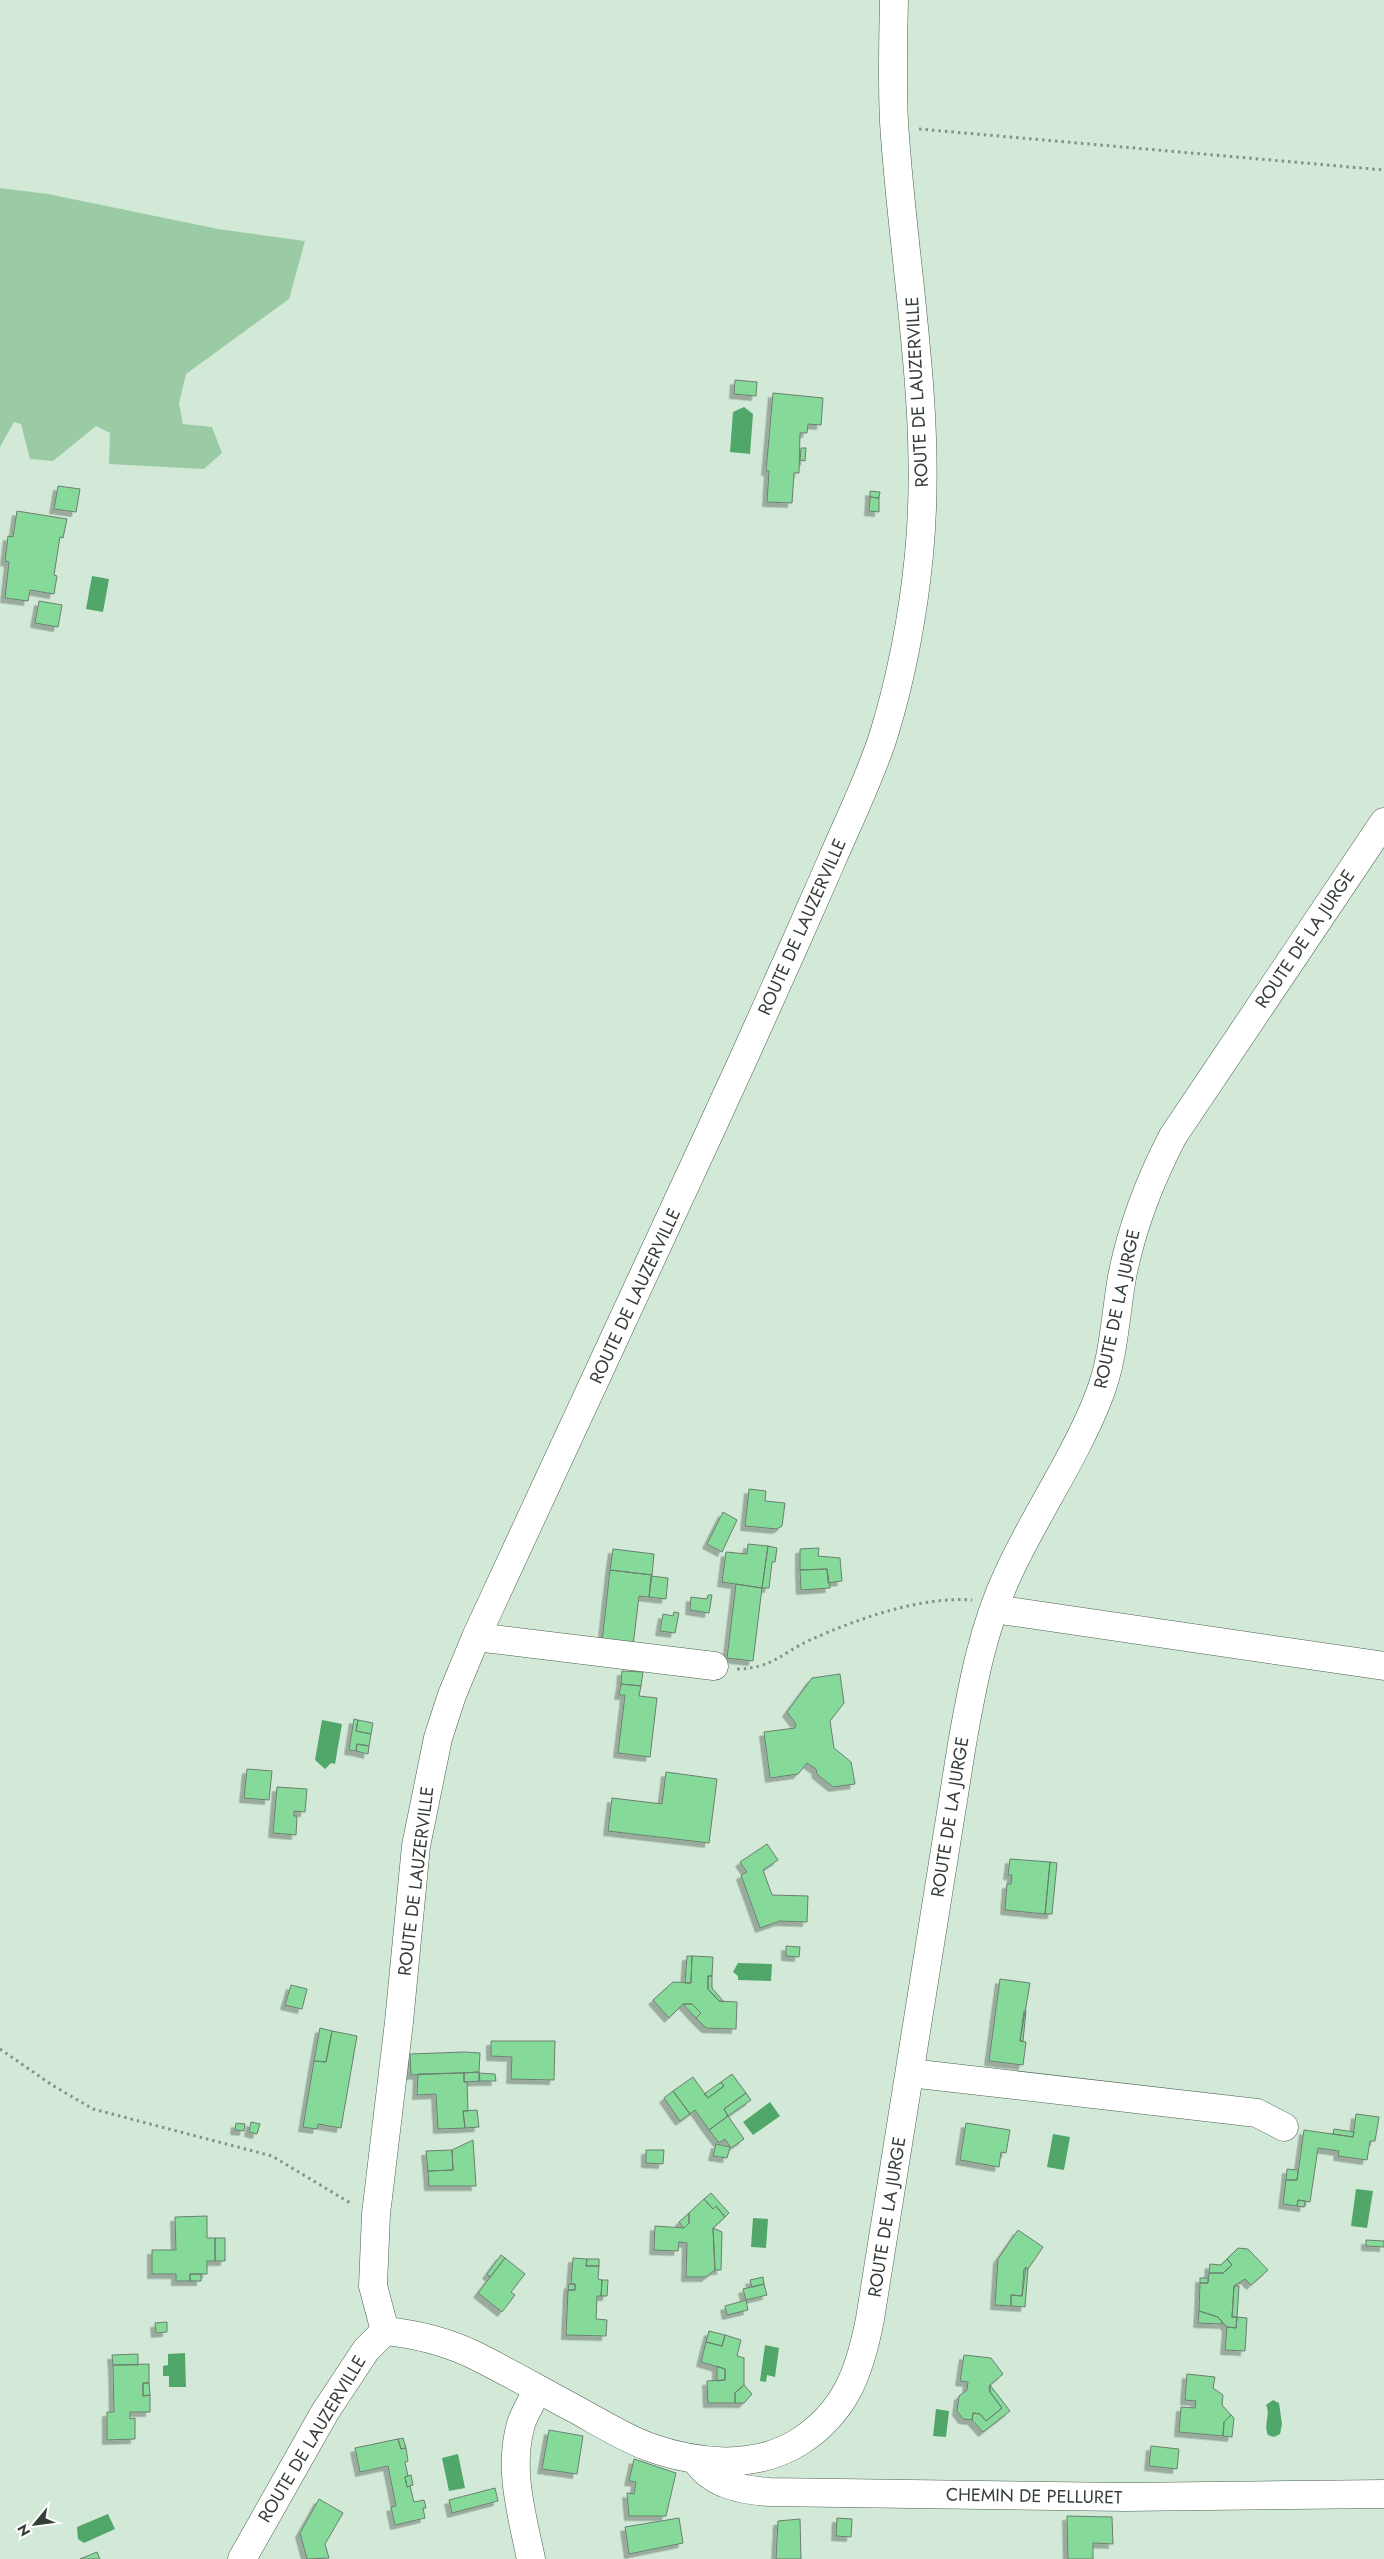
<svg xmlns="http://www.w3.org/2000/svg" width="1384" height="2559" font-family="Jost,sans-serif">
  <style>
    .green { fill: #9acba4 }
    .water { fill: #51a669 }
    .building { fill: #85da9a; stroke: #6b7f6f; filter: url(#shadow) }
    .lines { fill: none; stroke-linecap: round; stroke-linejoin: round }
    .minor-casing { stroke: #4c6050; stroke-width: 29 }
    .path { stroke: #839386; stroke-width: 3; stroke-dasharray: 2.5 4; stroke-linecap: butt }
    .minor { stroke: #fff; stroke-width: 28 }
    .labels { text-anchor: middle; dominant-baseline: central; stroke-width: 4; stroke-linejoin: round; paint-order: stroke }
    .street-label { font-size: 18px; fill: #353e36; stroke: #fff }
  </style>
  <defs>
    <filter id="shadow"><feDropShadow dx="-4.5" dy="4.5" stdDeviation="0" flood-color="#0004"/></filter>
  </defs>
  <rect width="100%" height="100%" fill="#d2e9d7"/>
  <path class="green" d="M0,188l48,6 170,35 87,12 -16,58 -103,75 -7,29 4,21 29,3 10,26 -18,16 -95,-5 1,-31 -14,-7 -43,35 -23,-2 -9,-35 -7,-2 -14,25z"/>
  <path class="water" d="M744,407l9,7 -3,40 -20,-2 3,-40z
    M92,576l17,3 -6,33 -17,-3z
    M322,1720l20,4 -7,40 -4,-1 -6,6 -10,-9z
    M738,1963l34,1 -1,17 -33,-1v-4l-5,-4z
    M770,2102l10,14 -27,19 -10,-13z
    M1053,2134l17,3 -6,33 -17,-3z
    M1356,2189l17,2 -6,37 -16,-2z
    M753,2218l15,1 -2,29 -15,-1z
    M765,2345l14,3 -4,29 -8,-2 -1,7 -6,-1z
    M185,2353l1,34h-17v-11h-6v-10l5,-1v-11z
    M1273,2400l6,3 3,21 -2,10 -6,3 -6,-2c-5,-11 3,-20 -2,-30z
    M936,2409l13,2 -3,26 -13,-1z
    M458,2454l7,34 -16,3 -7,-33z
    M108,2514l7,15 -31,14 -6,-4 -1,-12z"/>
  <path class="building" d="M735,380l22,2 -1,14 -22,-2z
    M773,393l50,5 -2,27 -13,-1 -1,9h-7l-1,40h-5l-2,30 -25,-1 2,-31h-3z
    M801,448h5l-1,13 -5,-1z
    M58,486l22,3 -4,23 -22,-3z
    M870,491l10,1 -1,6 -9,-1z
    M870,497l9,1v14l-10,-1z
    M17,511l50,8 -4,19 -3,-1 -6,38 3,1 -3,18 -24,-4 -2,11 -23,-3 4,-36 -4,-1 3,-25 5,1z
    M39,601l23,4 -4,22 -23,-4z
    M749,1489l17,2 -1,10 20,2 -3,23 -5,3 -32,-3z
    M723,1512l14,8 -15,32 -15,-8z
    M748,1544l20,2 -6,42 -40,-6 4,-30 21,2z
    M768,1546l9,2 -2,14h-3l-3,26h-7z
    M819,1548l-1,8 22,2 2,23 -14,2 -1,-14 -27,1v-21z
    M613,1549l41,5 -2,21 -42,-5z
    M827,1569l3,19 -29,2 -1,-20z
    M610,1570l42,5 -3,22 -10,-1 -6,50 -31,-4z
    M651,1576l17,2 -2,21 -17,-2z
    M736,1584l26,4 -9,73 -26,-3z
    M708,1595h4l-3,18 -19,-3 1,-13 16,2z
    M674,1612l5,1 -4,20 -15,-2 3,-17 10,2z
    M622,1671l21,1 -2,14 -20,-2z
    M840,1674l4,29 -14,18 4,27 17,14 4,22 -22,3 -16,-13 -1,-5 -9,-6 -9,11 -28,4 -6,-46 31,-4 1,-4 -9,-12 25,-34z
    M621,1684l20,2 -2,10 18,2 -7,59 -32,-4 7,-58h-6z
    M354,1719l4,1 -2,11 15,3 -2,12 -12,-2 -1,7 -7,-1z
    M358,1720l15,3 -2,11 -15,-3z
    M357,1744l12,2 -1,8 -12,-3z
    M247,1769l25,2 -3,29 -25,-2z
    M666,1772l51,7 -8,64 -101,-12 4,-33 50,6z
    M277,1787l30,2 -2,23 -11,-1v5h3l-1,19 -23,-2z
    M767,1844l11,16 -15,10 9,25 36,1 -1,26 -27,-1 -20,7 -19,-53 6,-3 -7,-10z
    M1010,1859l40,3 -5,52 -40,-4 2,-26h4l1,-9h-4z
    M1050,1862l7,1 -5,51h-7z
    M786,1946l14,1 -1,10 -13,-1z
    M687,1956h5l-1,27h-6z
    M692,1956l21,1 -1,19h-4v13l11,12 18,1 -1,27 -30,-1 -10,-10 5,-5 -9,-9h-9l-14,14 -16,-18 20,-18 18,1z
    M708,1976h4v12l12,14 -5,-1 -11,-12z
    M1000,1979l30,4 -10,58 6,1 -3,23 -34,-4z
    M291,1985l16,4 -5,20 -17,-4z
    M683,2004h9l9,9 -5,5z
    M1024,2011h2l-3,30h-3z
    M320,2028l12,3 -6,31 -12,-1z
    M332,2031l25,5 -16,92 -23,-4 -1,5 -14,-2 11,-66 12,1z
    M491,2041h64l-1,39 -43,-1 1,-22 -21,-1z
    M464,2052l16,1 -1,19 -68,3 -1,-21z
    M479,2072l1,9 -16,1v-9z
    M464,2073v9h3l1,29h-5l2,17 -27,1 -2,-35 -19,1 1,-21z
    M479,2073l16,1 1,7h-17z
    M732,2074l14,19 -22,16 4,7 -19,14 -14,-20 -5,4 -17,-23 20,-14 15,21 16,-12 -3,-4z
    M721,2082l3,4 -16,12 -4,-4z
    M673,2091l17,23 -10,7 -16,-23z
    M746,2093l5,7 -23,16 -4,-7z
    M477,2110l2,17 -14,1 -2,-17z
    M1356,2114l23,3 -4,24h-5l-3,19 -29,-4 1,-5 -21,-3 -8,54 -12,-2 -1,6 -14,-2 3,-24h11l7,-50 49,7z
    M728,2116l16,23 -13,9 -6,-9 -6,4 -10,-13z
    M251,2122l9,2 -3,10 -8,-2z
    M236,2123l9,1 -1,7 -9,-1z
    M966,2123l44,7 -4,23 -5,-1 -2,15 -39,-7z
    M1334,2129l20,3 -1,5 -20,-3z
    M473,2140l3,46h-47l-1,-15 25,-1 -1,-20z
    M716,2144l14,3 -3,11 -14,-2z
    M452,2150l1,20 -25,1 -2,-20z
    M646,2150h18l-1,14 -17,-1z
    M1287,2169l11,1 -1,10h-11z
    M711,2193l18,20 -4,4 -9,-11 -3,3 -9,-10z
    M704,2199l9,10 3,-3 9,11 -12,11 2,42 -9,7h-20l1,-34 -8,-1 -1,9 -24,-1 1,-24 29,2 5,-5v-10z
    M1298,2200l7,1 -1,6 -7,-1z
    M689,2213v10l-5,5 -5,-6z
    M207,2216v22h8v23h-8v13h-17v7h-14v-7h-24v-24h24l-1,-33z
    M713,2228l9,4 -1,38h-6z
    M1018,2230l25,17 -15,22 -2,-2 -2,2 -2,27 -11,-1v11l-16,-1 3,-46z
    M215,2238h10v23h-10z
    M1366,2240l18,1v6l-18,-1z
    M1238,2248l10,1 20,21 -17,15 -6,-6 -11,7 -2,31h5l-1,11 -9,-1 -9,-10 -19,-6 1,-28h8l1,-10h14l9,-8 -5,-6z
    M501,2255l4,3 -15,19 -3,-3z
    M505,2258l20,16 -14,18 4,3 -13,17 -24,-19z
    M573,2258l14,1 -1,7h13l-1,13 4,1 -1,16h-4l-1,23 11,1 -1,16 -40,-1 2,-45h7v-6h-4z
    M587,2259h12v7h-13z
    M1227,2259l5,6 -9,8h-14l1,-9 11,1z
    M1026,2267l2,2 -3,38 -14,-1v-11l11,1z
    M190,2274h11v7h-11z
    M763,2277l1,7 -12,3 -2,-7z
    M1200,2278h8v5h-8z
    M602,2280h6l-1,16h-6z
    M569,2284h6v6h-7z
    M764,2284l3,11 -21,5 -3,-11z
    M1234,2286h5l-2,31h-5z
    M746,2300l2,10 -21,5 -2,-9z
    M1199,2311l19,6 5,7 -25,-1z
    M1237,2317l10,1 -2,33 -20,-1 2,-23 9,1z
    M167,2322v10l-11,1 -1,-10z
    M709,2331l16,4 -3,11 -16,-4z
    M725,2335l16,5 -4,16 7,2v27l-9,8v10h-27l-1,-22 18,-1v-11l-24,-7 5,-20 16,4z
    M138,2354v11h-25l-1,-10z
    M964,2355l27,3 12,16 -14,12 1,6 12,16 -16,13 -6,-7 -7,-1 -1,7 -9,-1 -6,-8 2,-15 8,-6 1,-8 -8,-1z
    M149,2364v19h-6v13l7,-1v17h-20v7l5,-1v21l-28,1v-28h7l-1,-47z
    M717,2366l8,3v11l-8,1z
    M1187,2374l28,3 -2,11 10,7 -1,10 9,10 -7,7 -1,14 -44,-4 2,-25 14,1 1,-7 -11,-1z
    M143,2383h6l1,12 -7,1z
    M744,2385l8,9 -8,9h-9v-10z
    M990,2385l20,26 -27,21 -11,-12 1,-7 7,1 6,7 16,-13 -12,-16z
    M1231,2415l3,3 -2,19 -9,-1 1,-14z
    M549,2430l34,6 -6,38 -35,-5z
    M403,2438l3,10 -5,1 -3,-10z
    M398,2439l3,10 5,-1 2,13 -3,1 3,14 -3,1 2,10 3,-1 4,16 10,-2 2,8h-3l2,10 -30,7 -4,-18 5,-1 -8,-40 -28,6 -5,-24z
    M1151,2446l28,3 -2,20 -28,-3z
    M634,2459l42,14 -10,43h-37l-2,-23 7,1 2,-12 -7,-1z
    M411,2475l2,10 -6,2 -2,-10z
    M495,2488l3,13 -46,12 -3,-13z
    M319,2499l24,14 -18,31 4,14 -22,1 -7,-26z
    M1067,2516l45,1 1,27 -20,-1v16h-25z
    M679,2518l4,25 -54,11 -4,-27z
    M837,2518l15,1 -1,18 -15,-1z
    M800,2519l1,40h-25l2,-38z
    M97,2552l3,7h-20z"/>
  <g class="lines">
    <defs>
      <path id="minor" d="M994,1609l390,57
        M476,1637l238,29
        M910,2073l347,40 27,14
        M385,2331c30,3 59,10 87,23 35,17 69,37 103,55 24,13 49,29 74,38 48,17 105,23 150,-5 47,-30 61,-71 71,-123l92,-575c10,-57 21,-117 46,-170 28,-61 67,-116 91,-178 15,-38 16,-79 23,-119 10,-51 27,-95 51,-141l211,-314
        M695,2459c17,26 46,31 74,33l356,5 259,-3
        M242,2559l83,-147 41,-62 19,-19 -12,-45 3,-72 23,-192 17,-176 22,-108 14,-43 24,-58c90,-195 181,-389 270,-584 29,-64 57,-127 85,-191 18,-42 39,-84 53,-128 18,-59 29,-119 35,-179 14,-146 -16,-289 -25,-433 -2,-41 -1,-81 0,-122
        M531,2559c-9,-44 -23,-90 -10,-135 4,-12 12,-24 17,-35"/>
    </defs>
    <use href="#minor" class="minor-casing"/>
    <path class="path" d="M919,129l465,41
      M737,1669c36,-1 43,-15 73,-29 47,-21 111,-44 162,-40
      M0,2049l52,36 41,24 179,47 80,48"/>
    <use href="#minor" class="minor"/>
  </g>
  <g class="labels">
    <g class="street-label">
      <text transform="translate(917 392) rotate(-93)">ROUTE DE LAUZERVILLE</text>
      <text transform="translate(802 927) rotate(-66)">ROUTE DE LAUZERVILLE</text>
      <text transform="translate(1305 939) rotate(-56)">ROUTE DE LA JURGE</text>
      <text transform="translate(635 1296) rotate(-65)">ROUTE DE LAUZERVILLE</text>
      <text transform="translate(1117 1309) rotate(-78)">ROUTE DE LA JURGE</text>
      <text transform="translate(950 1817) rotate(-81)">ROUTE DE LA JURGE</text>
      <text transform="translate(416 1881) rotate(-83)">ROUTE DE LAUZERVILLE</text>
      <text transform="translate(887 2217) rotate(-81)">ROUTE DE LA JURGE</text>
      <text transform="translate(312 2439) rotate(-59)">ROUTE DE LAUZERVILLE</text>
      <text transform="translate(1034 2496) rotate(1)">CHEMIN DE PELLURET</text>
    </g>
  </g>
  <g transform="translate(35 2524) rotate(241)" stroke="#ffffff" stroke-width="4" paint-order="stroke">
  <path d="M0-4L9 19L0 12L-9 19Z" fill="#353e36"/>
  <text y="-8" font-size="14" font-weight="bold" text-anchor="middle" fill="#353e36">N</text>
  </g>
</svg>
